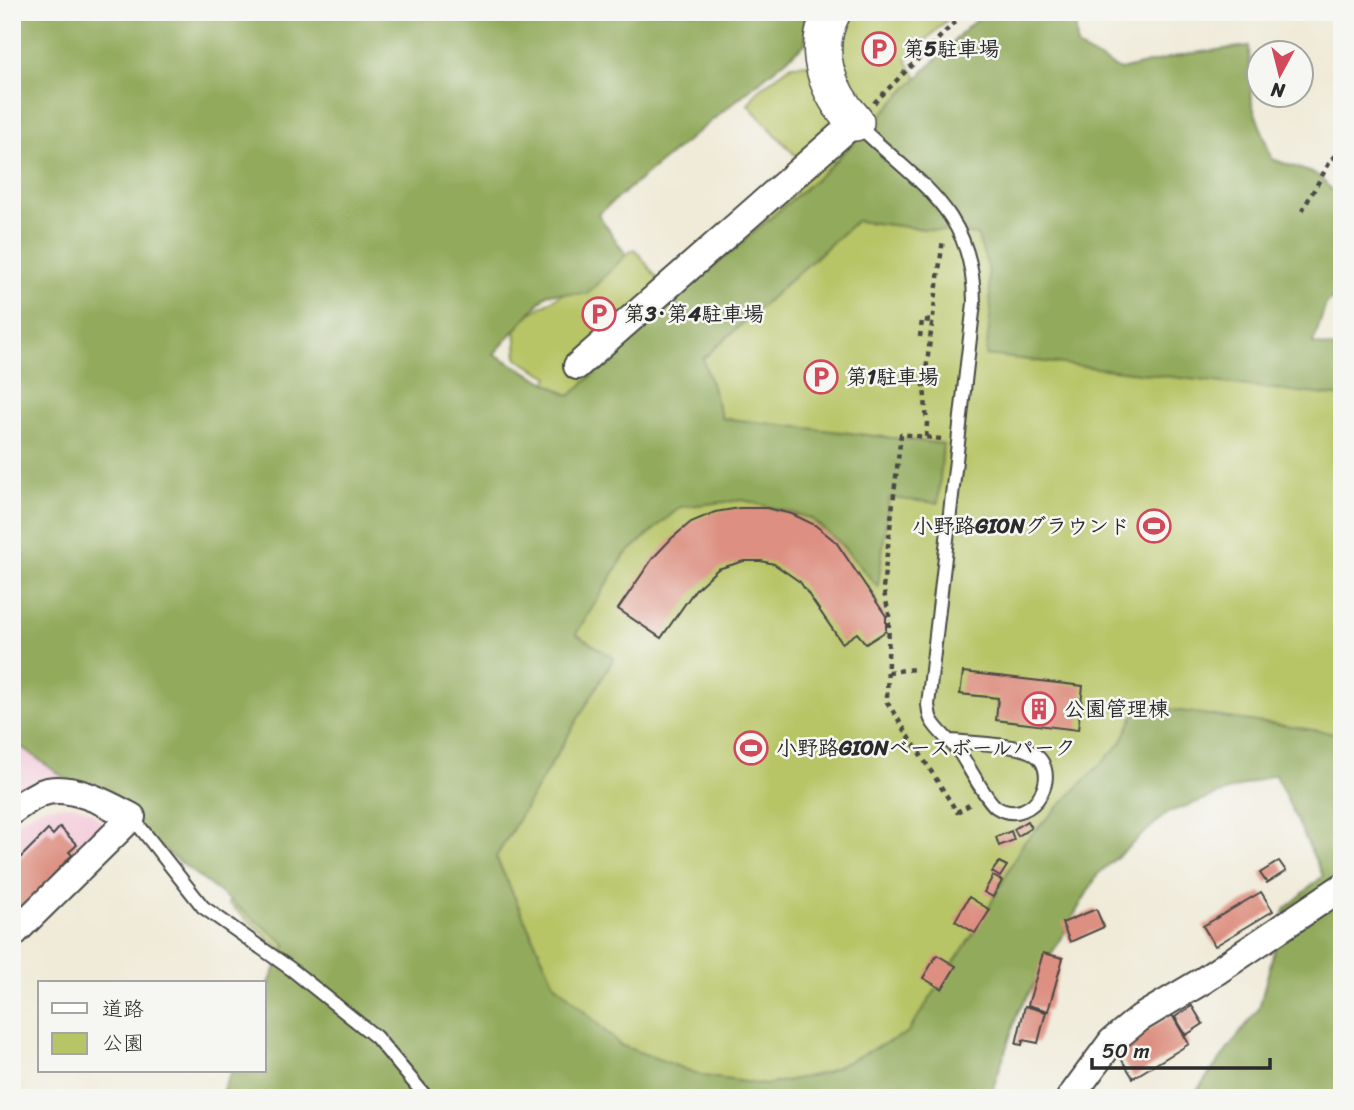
<svg xmlns="http://www.w3.org/2000/svg" width="1354" height="1110" font-family="Sriracha,'Klee One',sans-serif">
  <style>
    .built { fill: #f4cfdd }
    .green { fill: #b8c566; stroke: #727848; stroke-width: 2 }
    .forest { fill: #92aa5b; stroke: #5e6a43; stroke-width: 2 }
    .building { fill: #dd9081 }
    .lines { fill: none; stroke-linecap: round; stroke-linejoin: round }
    .lane-casing { stroke: #494845; stroke-width: 16 }
    .street-casing { stroke: #494845; stroke-width: 30 }
    .secondary-casing { stroke: #494845; stroke-width: 40 }
    .path { stroke: #494845; stroke-width: 4.5; stroke-dasharray: 5 5; stroke-linecap: butt }
    .lane { stroke: #fff; stroke-width: 12 }
    .street { stroke: #fff; stroke-width: 26 }
    .secondary { stroke: #fff; stroke-width: 37 }
    .labels { text-anchor: middle; dominant-baseline: central; stroke-width: 5; stroke-linejoin: round; paint-order: stroke }
    .poi-label { font-size: 21px; font-weight: bold; fill: #2b2b2b; stroke: #f6f6f2; text-anchor: start }
  </style>
  <rect width="100%" height="100%" fill="#f6f6f2"/>
  <filter id="ink" filterUnits="userSpaceOnUse"><feTurbulence type="fractalNoise" baseFrequency=".0143" numOctaves="2"/><feDisplacementMap in="SourceGraphic" scale="14" xChannelSelector="R" yChannelSelector="G"/><feConvolveMatrix kernelMatrix="1 2 1 2 8 2 1 2 1" color-interpolation-filters="sRGB"/></filter>
  <filter id="wash" filterUnits="userSpaceOnUse"><feTurbulence type="fractalNoise" baseFrequency=".00686" numOctaves="4" result="noise"/><feDisplacementMap in="SourceGraphic" scale="28" xChannelSelector="R" yChannelSelector="G"/><feGaussianBlur stdDeviation="1.57" result="paint"/><feColorMatrix in="noise" values="0 0 0 0 0 0 0 0 0 0 0 0 0 0 0 0 0 1.4 0 .05"/><feComposite in="paint" operator="in"/></filter>
  <g filter="url(#wash)">
    <rect width="100%" height="100%" fill="#f0ebd9"/>
    <path class="built" d="M12,649l53,119 -1,11h-28l-24,16z
      M73,805l19,7 17,17 -97,92v-96l31,-18z"/>
    <path class="green" d="M819,12h136l-49,48 46,71 293,192 97,41v498l-68,-115 -203,107 -97,244h-522l-224,-195 38,-47 246,-393 37,-86 -32,-18 -2,-36 120,-74 32,42 145,-118 -64,-68 10,-15 34,-25 20,-1z"/>
    <path class="forest" d="M12,12h798l-5,32 -207,170 28,41 -39,39 -39,-1 -54,61 76,42 71,-67 184,-158 145,-146 16,-13h89l2,35 43,23 66,-16 63,-8 3,58 20,55 46,16 24,27v90l-16,12 -13,40 29,5v48l-356,-42 5,-46 -3,-42 -11,-32 -121,-14 -153,138 19,59 221,26 -5,59 -49,-5 -11,89 -40,-46 -28,-23 -67,-18 -63,7 -55,48 -49,79 38,24 -118,199 58,126 66,62 84,31 61,9 59,-12 83,-40 74,-111 42,-79 98,-100 18,-38 203,29v364h-151l68,-90 26,-99 38,-33 -48,-102 -108,39 -69,61 -80,138 -28,86h-771l13,-28h32v-75l22,-51 -110,-85 -160,-116 -4,-14z"/>
    <g id="blocks">
      <path class="building" d="M740,508h27l25,6 23,11 21,17 50,74v15l-20,13 -9,-11 -15,10 -42,-61 -26,-18 -13,-3h-17l-26,8 -23,21 -34,48 -43,-29 35,-51 19,-20 19,-16 24,-10z
        M963,672l120,14 -5,44 -82,-10 2,-22 -38,-4z
        M1027,821l4,7 -13,8 -4,-7z
        M60,827l17,18 -8,7 3,3 -60,63v-52l36,-36 5,5z
        M1011,831l3,9 -15,6 -3,-9z
        M1279,861l7,10 -19,12 -7,-10z
        M999,862l8,4 -7,11 -8,-5z
        M993,876l9,5 -9,16 -9,-5z
        M1261,892l12,19 -58,35 -12,-20z
        M969,897l21,13 -15,23 -20,-12z
        M1096,909l8,18 -34,15 -8,-19z
        M1043,953l20,5 -15,53 -20,-6z
        M937,955l19,11 -14,23 -19,-11z
        M1025,1006l21,6 -8,31 -15,-3 -1,5 -6,-1z
        M1192,1006l11,18 -17,11 -11,-18z
        M1172,1015l17,29 -56,34 -18,-29z"/>
    </g>
  </g>
  <g filter="url(#ink)">
    <use href="#blocks" fill-opacity="0" stroke="#494845" stroke-width="2"/>
    <g class="lines">
      <defs>
        <path id="lane" d="M856,123c60,60 118,85 118,180l-46,402c1,5 1,12 4,16 5,10 20,21 28,32 7,11 27,48 36,54 38,24 73,-42 30,-57 -18,-6 -54,-7 -75,-9
          M132,817l71,90 88,62 85,68 51,61"/>
        <path id="street" d="M577,366l278,-244
          M12,811c9,-6 19,-14 29,-18 28,-11 67,11 91,24l-120,118
          M1070,1098l42,-57 28,-23 64,-38 138,-93"/>
        <path id="secondary" d="M832,12c-21,39 -4,81 23,110"/>
      </defs>
      <use href="#lane" class="lane-casing"/>
      <use href="#street" class="street-casing"/>
      <use href="#secondary" class="secondary-casing"/>
      <path class="path" d="M874,103l91,-91
        M1302,211l29,-51 11,-13
        M920,337l2,-17 10,1
        M926,437l1,-14 -3,-37 19,-147
        M941,439l-40,-5 -18,154 6,26 -2,88 70,110 14,-8
        M888,672l27,-3"/>
      <use href="#lane" class="lane"/>
      <use href="#street" class="street"/>
      <use href="#secondary" class="secondary"/>
    </g>
  </g>
  <defs>
    <symbol id="parking-ring" viewBox="-11 -11 22 22"><circle r="9.5" fill="#f6f6f2" stroke="#d1495b" stroke-width="1.5"/><path d="M-3.5-5.5H1a3.5 3.5 0 0 1 0 7H-1V5.5H-3.5ZM-1-3.4V-.6H.8a1.4 1.4 0 0 0 0-2.8Z" fill="#d1495b"/></symbol>
    <symbol id="stadium-ring" viewBox="-11 -11 22 22"><circle r="9.5" fill="#f6f6f2" stroke="#d1495b" stroke-width="1.5"/><path d="M0-5a6.5 5 0 1 0 0 10a6.5 5 0 1 0 0-10ZM-3.5-1.8h7v3.6h-7Z" fill="#d1495b"/></symbol>
    <symbol id="building-ring" viewBox="-11 -11 22 22"><circle r="9.5" fill="#f6f6f2" stroke="#d1495b" stroke-width="1.5"/><path d="M-4-6H4V6H1V3H-1V6H-4ZM-2.5-4.3h1.7v1.8h-1.7ZM.8-4.3h1.7v1.8H.8ZM-2.5-1h1.7V.8h-1.7ZM.8-1h1.7V.8H.8Z" fill="#d1495b"/></symbol>
  </defs>
  <g fill-rule="evenodd">
    <use href="#parking-ring" x="860" y="30" width="38" height="38"/>
    <use href="#parking-ring" x="580" y="295" width="38" height="38"/>
    <use href="#parking-ring" x="802" y="358" width="38" height="38"/>
    <use href="#stadium-ring" x="1135" y="507" width="38" height="38"/>
    <use href="#building-ring" x="1020" y="690" width="38" height="38"/>
    <use href="#stadium-ring" x="732" y="729" width="38" height="38"/>
  </g>
  <g class="labels">
    <g class="poi-label">
      <text x="903" y="49">第5駐車場</text>
      <text x="624" y="314">第3･第4駐車場</text>
      <text x="846" y="377">第1駐車場</text>
      <text x="1130" y="526" text-anchor="end">小野路GIONグラウンド</text>
      <text x="1064" y="709">公園管理棟</text>
      <text x="776" y="748">小野路GIONベースボールパーク</text>
    </g>
  </g>
  <rect width="1354" height="1110" fill="none" stroke="#f6f6f2" stroke-width="42"/>
  <rect x="38" y="981" width="228" height="91" fill="#f6f6f2" stroke="#a5a5a2" stroke-width="2"/>
  <rect x="52" y="1003" width="35" height="10" fill="#ffffff" stroke="#a5a5a2" stroke-width="2"/>
  <text x="102" y="1016" font-size="21" fill="#2b2b2b">道路</text>
  <rect x="52" y="1033" width="35" height="21" fill="#b8c566" stroke="#a5a5a2" stroke-width="2"/>
  <text x="102" y="1050" font-size="21" fill="#2b2b2b">公園</text>
  <g transform="translate(1280 74) rotate(187)"><circle r="33" fill="#f6f6f2" stroke="#a5a5a2" stroke-width="2"/>
  <path d="M0-5L12 26L0 18L-12 26Z" fill="#d1495b"/>
  <text y="-10" font-size="19" font-weight="bold" text-anchor="middle" fill="#2b2b2b">N</text>
  </g>
  <path d="M1092 1058v10h178v-10" fill="none" stroke="#2b2b2b" stroke-width="3.5"/>
  <text x="1102" y="1058" font-size="21" fill="#2b2b2b" stroke="#f6f6f2" stroke-width="5" paint-order="stroke">50 m</text>
</svg>
